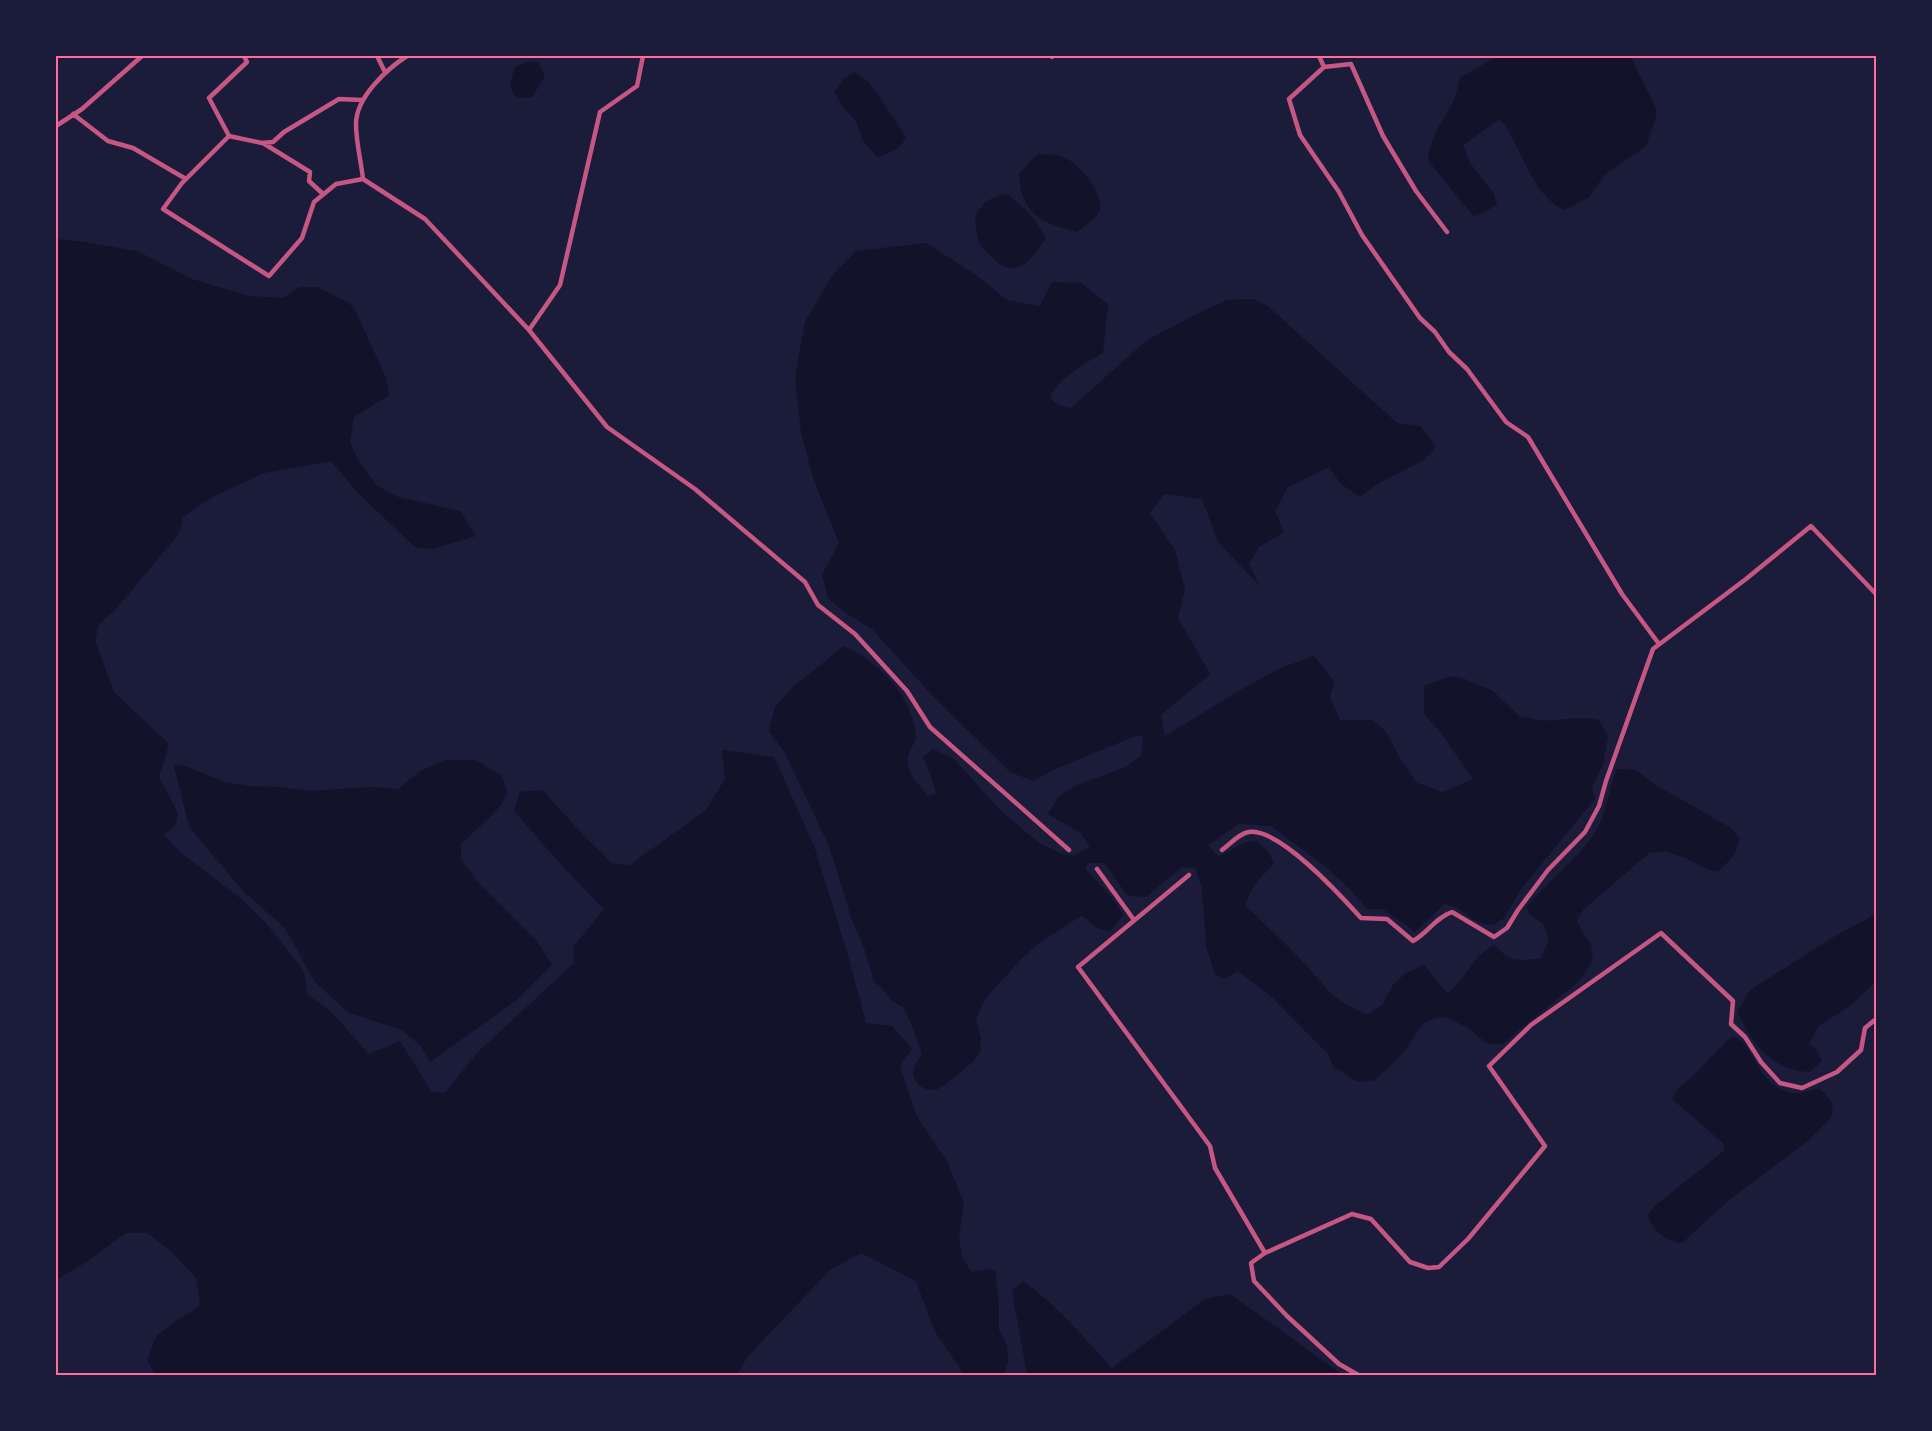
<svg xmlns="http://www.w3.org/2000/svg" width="1932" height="1431" font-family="Cabin,sans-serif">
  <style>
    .water { fill: #12122b }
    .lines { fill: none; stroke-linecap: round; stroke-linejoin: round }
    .minor { stroke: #c65784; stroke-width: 4.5 }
    .neatline { fill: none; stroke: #ff6b9d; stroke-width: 2 }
  </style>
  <rect width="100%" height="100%" fill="#1b1b3a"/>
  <path class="water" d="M1493,56h137l26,52v8l-10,30 -41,28 -16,23 -24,13c-34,-14 -43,-64 -65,-91l-37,26 7,18 24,31 3,11 -23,12 -46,-57c2,-23 15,-39 25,-58 3,-7 5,-16 7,-24l34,-20z
    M531,61l7,2 7,13 -13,21 -13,1 -6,-4 -3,-11 5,-16z
    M854,72l15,10 37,55c-6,13 -16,16 -29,20l-14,-16 -7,-20 -13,-14 -9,-16 10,-12z
    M1038,154c7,1 16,0 23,2 16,5 48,41 37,58 -5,7 -15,13 -21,18 -35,-8 -56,-19 -58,-58z
    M1007,194c12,8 34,31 39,44 -13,20 -30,44 -53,20 -5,-5 -13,-12 -15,-18 -2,-8 -2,-16 -3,-24 8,-13 16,-20 32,-22z
    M56,239l28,3 53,9 55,28 56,17 35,2 17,-11h17l32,16 7,9 30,66 3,17 -35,22 -4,25 7,16 19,27 22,12 62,14 16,25 -45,13 -16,-2 -58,-55 -26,-31 -67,12 -50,23 -31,21 -5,18 -62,74 -17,15 -4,17 19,51 55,52 -10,33 19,37 -2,10 -12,11 17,18 64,49 19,19 39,49 5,25 23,17 38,42 31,-13 31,50 14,2 32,-40 97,-90 -1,-16 31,-38 -40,-41 -50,-57 6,-19 22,-2 44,48 26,25 18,2 76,-55 19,-31 -3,-29 52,7 40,89 34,109 18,68 26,3 20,23 -12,17 17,51 31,46 16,41 -5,33 3,19 9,16 20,-3 4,2 4,31v28l8,15 1,17 -5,13h-41l-1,-5 -27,-40 -18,-49 -55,-28 -31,17 -82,86 -12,20 -581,-1 -8,-15 10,-25 43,-30 -4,-27 -25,-27 -24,-18h-21l-38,28 -32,19z
    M926,243l50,32 31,25 33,6 12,-24 29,1 27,21 -5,49c-16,9 -48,27 -53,45l8,7 13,3 76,-68 54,-28 26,-12 27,-1 15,8 128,116 23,3 16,21 -12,13 -45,23 -19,14 -19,-13 -12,-17 -41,20 -13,24 9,21 -25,15 -10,17 11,22 -42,-44 -16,-43 -38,-5 -14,19 25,37 10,39 -7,29 32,56 -49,41 4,21 77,-47 39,-21 33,-12 20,25 -4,16 10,23h33l14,13 12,24 18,26 26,9 30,-13 -32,-46 -17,-19v-28l28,-10 13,3 28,12 26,25 24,5 34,-3 21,1 10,17 -5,29 -11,22 3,12 -74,90 -17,29 -6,4 -5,3h-8l-14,-7 -14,-11 -13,-3 -29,28 -32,-23h-16l-16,-19 -30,-27 -50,-37 -32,-2 -31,21 10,11c17,-5 18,-14 39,-15l11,11 6,11c-11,13 -26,26 -28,43 18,18 37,35 54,53 25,25 31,43 68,55l15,-10 10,-19 13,-12 18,-8 23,28c19,-12 25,-37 47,-48 17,18 23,16 47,13l8,-18 -6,-16 -14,-10 -2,-7c21,-27 51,-47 69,-76 11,-18 13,-43 21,-62l19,1 18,14 77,44 9,11 -6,16 -16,17 -16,-5 -16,-9 -22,-7 -15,2 -66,57 -6,10 5,12 9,13 2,16 -15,21 -76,62h-14l-20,-16 -22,-11 -11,1 -12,5 -20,30 -28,27 -17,2 -25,-16 -4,-11 -56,-57 -35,-27 -14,8 -9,-5 -9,-28 -4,-58 -7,-20 -13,-1 -36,30 -19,-2 -23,-32h-16l-3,5 27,30 11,17 -13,17 -13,-4 -15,-13 -44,29 -16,14 -37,41 -9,20 5,20 -1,13 -6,9 -28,23 -10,6 -10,-1 -8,-4 -5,-10 3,-12 6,-9 -11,-31 -8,-16 -11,-6 -12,-15 -6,-4 -9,-32 -13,-30 -23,-74 -45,-95 -15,-19 6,-25 19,-21 50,-40c34,16 69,50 72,90 0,6 -5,11 -7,17 -6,17 9,31 19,43l8,-2c-2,-14 -8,-24 -13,-37l10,-8 21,10 46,51 39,33 23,11 13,1 15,-8 -9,-14 -33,-19 9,-15 8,-7 14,-8 45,-16 17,-12 2,-17 -2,-4 -8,2 -78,32 -22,12 -23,-9 -81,-80 -57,-63 -26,-16 -18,-15 -6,-23 17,-32 -26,-65 -12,-46 -6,-55 10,-55 27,-46 24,-25z
    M445,760h31l26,16 5,16 -6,13 -11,12 -29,27v15l14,20 61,61 16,25 -34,34 -88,63 -9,-16 -19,-16 -53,-17 -34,-31 -30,-54 -41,-36 -53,-63 -4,-10 -13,-53 9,-1 41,17 25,4 31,1 30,4 60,-4 28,2 22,-18z
    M1876,912v69l-24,23 -34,23 -9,16 9,9 4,9 -12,11c-37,-1 -60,-29 -72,-61l12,-21 87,-55 32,-17z
    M1734,1037c24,11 21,48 58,56 10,2 18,-4 28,-4l11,12 2,9 -2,8 -21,21 -82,62 -46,42c-14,0 -32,-14 -34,-29l9,-10 68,-54 -2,-7 -51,-44 6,-11 14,-11 38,-39z
    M1023,1281c34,24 61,57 89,87l93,-69 25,-5 113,81h-316l-15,-84z"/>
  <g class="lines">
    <path class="minor" d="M244,56l3,6 -38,36 20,38 -47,47 -19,26 106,67 33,-38 12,-36 22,-18 27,-5 62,40 104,111 78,97 88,62 110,93 13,23 37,29 52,57 23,36 139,123
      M377,56l8,16
      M1319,56l5,11
      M1052,57l1,-1
      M73,114l35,27 25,7 53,31
      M56,126l26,-17 60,-53
      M229,136l33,7 11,-1 11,-10 55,-33 24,1
      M263,143l47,29 -1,9 14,13
      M363,179c-2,-18 -7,-37 -7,-55 0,-27 31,-55 51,-68
      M1447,232l-31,-41 -33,-55 -32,-72 -27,3 -35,32 11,36 39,57 23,43 58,83 15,14 14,20 18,17 39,53 22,15 94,157 37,50
      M529,330l31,-45 40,-173 37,-26 6,-30
      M1222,850c8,-6 18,-17 27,-18 31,-4 92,64 112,86l26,1 26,22c15,-8 22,-23 39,-29l42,25 13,-9 11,-18 30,-40 37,-38 14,-26 7,-25 47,-132 93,-70 65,-53 65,68
      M1097,869l37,51
      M1189,875l-111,92 132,179 5,22 50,85
      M1360,1376l-21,-12 -52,-48 -33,-35 -3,-18 14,-10 87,-39 19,5 39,43 18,6 11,-1 29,-28 77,-93 -56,-80 42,-41 130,-92 72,68 -2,23 14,13 16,25 19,21 22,5 35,-16 24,-22 4,-22 11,-9"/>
  </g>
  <rect width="1932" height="1431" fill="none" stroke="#1b1b3a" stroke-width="114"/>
  <rect x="57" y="57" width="1818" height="1317" class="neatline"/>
</svg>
